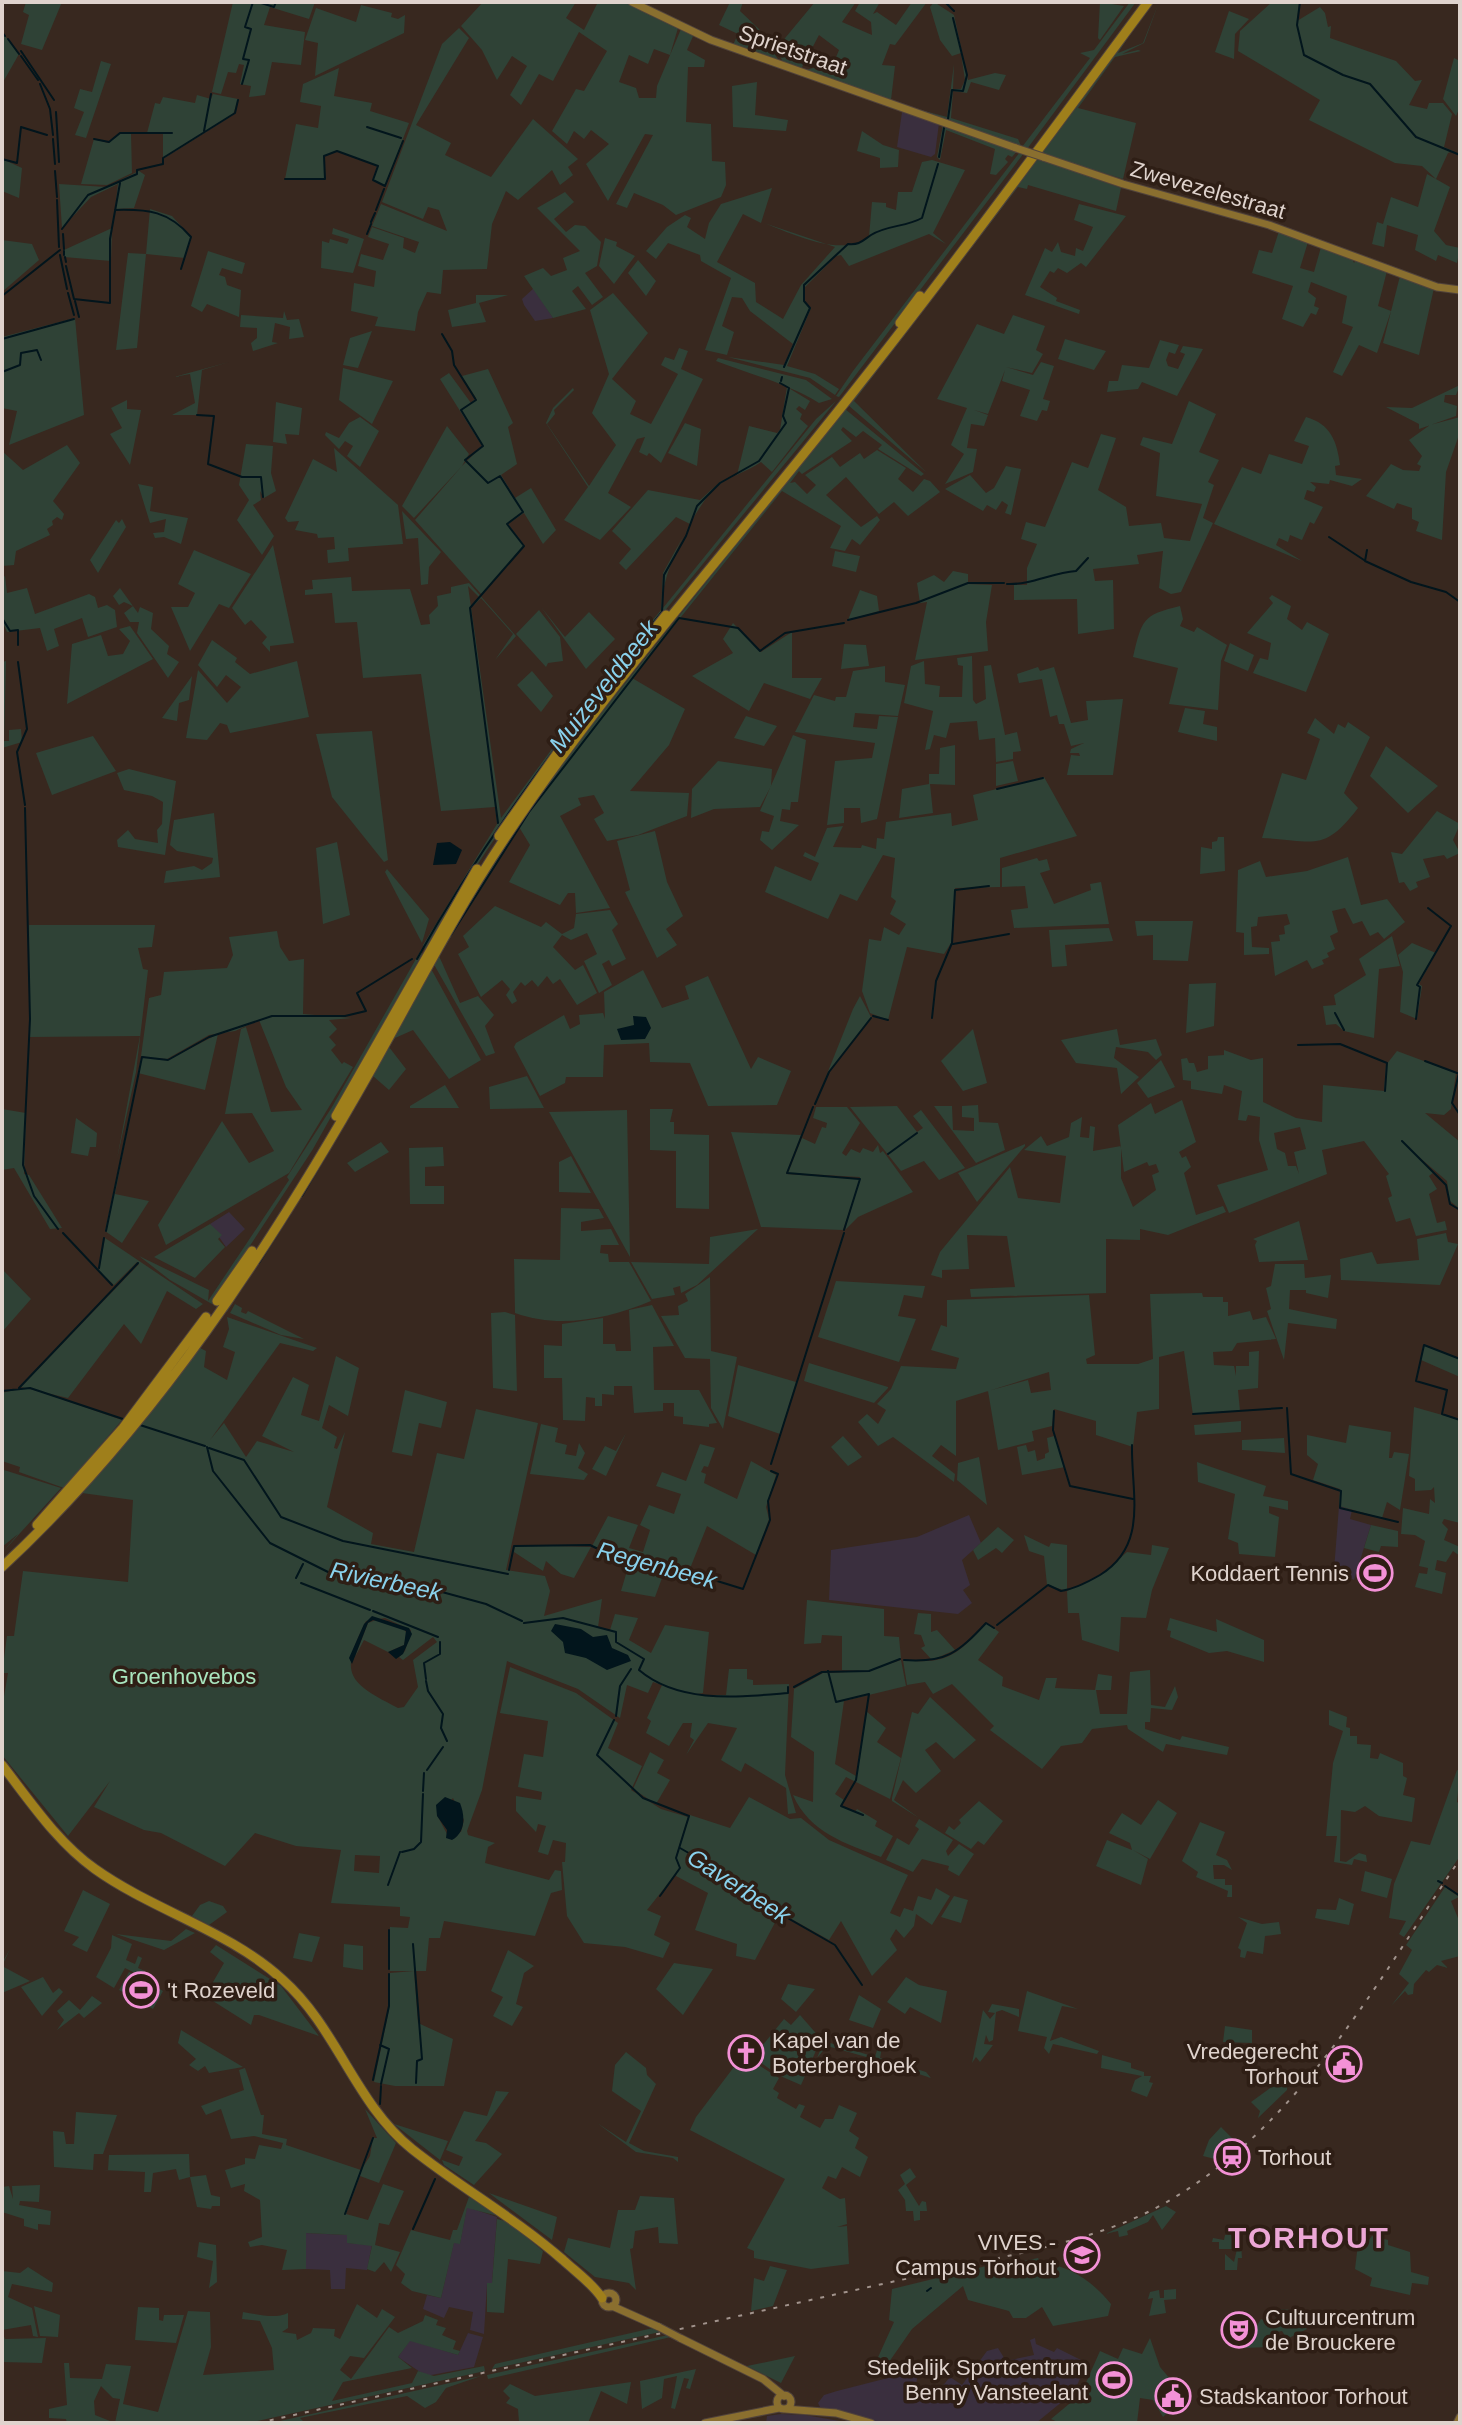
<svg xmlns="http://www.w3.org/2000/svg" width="1462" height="2425" font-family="Helvetica,sans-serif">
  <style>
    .industrial { fill: #3a2f3e }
    .green { fill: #2f4236; fill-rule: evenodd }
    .water { fill: #02151c }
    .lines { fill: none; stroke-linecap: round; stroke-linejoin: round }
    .stream { stroke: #02151c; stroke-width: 2 }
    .major-casing { stroke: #51433b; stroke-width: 9 }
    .highway-casing { stroke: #51433b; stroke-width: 11 }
    .major { stroke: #8a6f2f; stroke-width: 7 }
    .highway { stroke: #9f7f1b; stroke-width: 9 }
    .rail { stroke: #a1938c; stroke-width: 2; stroke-dasharray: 4 8; stroke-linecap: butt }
    .major-bridge-casing { stroke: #51433b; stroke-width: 9; stroke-linecap: butt }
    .major-bridge { stroke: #8a6f2f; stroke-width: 7 }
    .labels { text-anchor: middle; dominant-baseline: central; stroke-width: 7; stroke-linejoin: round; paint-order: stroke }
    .street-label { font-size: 22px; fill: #dfd3cd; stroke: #2e1e15 }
    .poi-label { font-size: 22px; fill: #dfd3cd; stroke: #2e1e15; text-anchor: start }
    .park-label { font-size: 22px; fill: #a9e6bf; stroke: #2e1e15 }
    .water-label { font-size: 24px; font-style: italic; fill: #89d1ec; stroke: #2e1e15 }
    .district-label { font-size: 30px; font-weight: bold; letter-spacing: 2px; fill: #eca7d6; stroke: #2e1e15 }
  </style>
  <rect width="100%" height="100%" fill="#38281f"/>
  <path class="industrial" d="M902,112l37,11 -4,31 -4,3 -34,-10z
    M534,288l19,30 -18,3 -11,-16 -2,-6z
    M229,1212l16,17 -19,18 -16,-23z
    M1339,1506l13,4 -2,9 21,6 -17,55 -20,-10z
    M969,1515l12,28 -19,17 8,25 -7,5 9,13 -14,11 -129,-14 2,-50 86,-13z
    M467,2207l30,10 -5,66 -5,1 -3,50 -14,-4 3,-18 -24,-5 -5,11 -21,-9 4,-14 14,3 13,-56 6,1z
    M306,2233l42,2v8l24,2 -5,25 -21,-2 -1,21h-14l-1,-19 -24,-1z
    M468,2333l15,4 -9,30 -48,9 -28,-19 12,-17 48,15z
    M1035,2338l1,6 18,8 3,-4 30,15 -13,29 -38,31h-157l-59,-16 -2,-4 6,-8 13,-4 82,-21 -5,23 16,8 20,-24 12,8 25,-34 11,-3 8,13 28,-6 -4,-15z
    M781,2414l24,1 46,8h-85l1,-7z"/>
  <path class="green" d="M26,2h36l-20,48 -21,-6 8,-29 -6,-3z
    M233,2h82l-6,17 -39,-12 -6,18 41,7 -4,33 -29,-3 -7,33 -16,2 2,-11 -11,-2 4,-19 -5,-1 -3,9 -8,-1 -7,22 -9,-2z
    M483,2h93l-10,16 18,12 14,-28h31l49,26 -8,27 -16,-6 -6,15 -19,-9 -10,27 17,6 3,10h17l1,-12 24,-57 13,5 -7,16 18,10 -1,7h-16l-2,55 25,2 1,37 13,1 1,23 -5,12 -45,18 -13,-10 -29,-12 -7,15 -11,-4 37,-69 -8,-1 -37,67 -22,-37 23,-20 -18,-14 -7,9 -10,-8 -7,13 -15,-13 24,-42 8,2 23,-40 -28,-19 -26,49 -14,-7 -18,31 -11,-10 17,-29 -15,-10 -15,24 -15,-30 -21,-24z
    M730,2h13l-3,9 19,18 20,32 -46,-16 5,-11 -19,-9z
    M815,2h41l-14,20 30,13 -1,-13 -16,-11 5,-9h20l-7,12 4,-2 19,13 16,-23h15l-32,43 -5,-1 -8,21 13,1 -4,34 -85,-30 28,-8 5,-12 -20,-15 -18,34 -18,-7 -7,-13z
    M934,2l20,13 14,65 27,-7 11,2 -7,15 -28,-8 -4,11 -14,-2 -2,27 67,21 3,7 -104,-37 30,8 7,-53 -1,25h8l4,-9 -4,-27 -9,3 -12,-16 -10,-33z
    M1100,2l24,4 -24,34 -2,-2z
    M1130,2h6l-109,147 -5,-2 68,-89 -10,-5 14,-3z
    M1151,2l-33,51 25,-10 16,-41 -15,41 -22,11 16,-4 3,1 -26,6 -37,51 58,15 -13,56 -84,-26z
    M1272,2h27l-2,19 23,-14 5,6 3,14 3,-1 -1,12 66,23 19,20 7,-1 -13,25 18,4 2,-6h14l9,11 -8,33 9,4 -5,2 -12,26 -14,-13 -27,-3 -86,-43 11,-20 -82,-49 2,-20z
    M361,5l31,8 -1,4 7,2 7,-4 -1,18 -89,43 3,-33 -13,-3 11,-32 40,14z
    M1229,11l20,8 -14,15 -1,25 -19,-7z
    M459,28l10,10 -53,87 35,18 -6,12 46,22 42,-58 45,40 -10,8 5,8 -13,10 -8,-15 -34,30 -12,-9 -14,33 -5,45 -44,1 -2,24 -14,-2 -9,20 -3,19 -40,-5 3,-9 -27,-6 3,-28 20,4 2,-16 -18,-5 3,-12 22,6 6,-16 -21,-7 4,-10 32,11 -1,10 12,5 4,-11 -47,-16 9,-22 66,27 -8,-21 -11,-3 -5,12 -41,-17 60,-158z
    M2,32l17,22 -17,30z
    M1454,58l6,3v46l-4,9 -13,-17z
    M101,61l10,3 -25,74 -11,-3 9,-23 -10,-4 6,-19 12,3z
    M339,68l-5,28 38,7 -2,8 39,12 -24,63 -12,-6 4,-14 -40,-15 -13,5 1,23h-40l11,-55 22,4 3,-22 -21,-4 3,-18z
    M757,82l-2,33 33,5 -2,11 -53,-4 -1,-41z
    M213,94l25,5 -5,16 -70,44v-25l-16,-1 8,-30 5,1 3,-7 32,6 2,-8 14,4z
    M943,125l74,26 -5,6 -4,-2 -3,4 3,3 -12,13 -6,-1 5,-25 -49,-19 -6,30 -3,-3z
    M862,131l21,14 16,5 -1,17 -18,1v-10l-23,-7z
    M120,134h11l1,39 -25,12 -26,-1 13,-45 14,4z
    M1020,152l4,1 -185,244 -3,-1 17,-25z
    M1035,157l86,31 -5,23 -88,-26 -1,4 -9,-2 -164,214 73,72 -79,-68z
    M2,159l20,9 -3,30 -17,-7z
    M932,160l33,10 -32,63 13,11 -17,-10 -80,32 -8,-11 -5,1 -33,33 1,13 7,6 -24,58 28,8 24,15 -4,6 -25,-17 -82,-21 56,8 9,-21 -43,-33 -8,-13 -10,-1 -10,29 12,6 -7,23 -22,-5 26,-72 -30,-17 -1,-6 -32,-12 -12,16 -10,-8 21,-24 18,-12 6,3 -4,9 18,12 4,-16 12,-19 51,-16 -11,35 -18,-9 -26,48 38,21 1,19 27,17 18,-34 34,-38 -71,-24c29,11 77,35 105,14l3,-35 14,1v4l10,3 2,-18h14l10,-30z
    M139,171l6,4 -11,33 -19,1 3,-25 -27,13 -29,31 -3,-44 47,3z
    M1427,174l23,13 -16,44 12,14 14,3 -3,15 -19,-8 -2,6 -21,-11 3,-15 -31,-10 -3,22 -12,-3 5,-22 6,2 8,-27 27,10z
    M565,192l9,10 -20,17 12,13 9,-7 10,1 16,16 -4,24 -12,7 18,24 -11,8 -14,-19 -6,5 14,18 -33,9 -29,-42 19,-8 8,8 16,-6 -4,-12 17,-7 -43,-43z
    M1079,204l47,12 -40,51 -5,-4 -14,10 -9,-5 -4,5 -4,-2 -10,16 17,11 -1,3 24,9 -1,4 -54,-19 20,-47 7,4 6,-10 3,10 14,4 1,-8 7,3 10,-24 -19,-7z
    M150,209l22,7 19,21 -6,21 -39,-4 -9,94 -21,2 12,-97 18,1z
    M112,228l-1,33 -47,-4v-7z
    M333,228l31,11 -11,34 -32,-5 1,-27 7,2 1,-4 17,5 2,-5 -17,-5z
    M1279,231l29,11 -8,26 14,4 7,-25 31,11 2,5 2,-3 31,11 -9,35 13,5 -14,42 -18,-8 -17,31 -9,-4 20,-45 -11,-4 5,-27 -36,-14 -3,10 8,6 -2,8 5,2 -3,7 -5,-2 -8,14 -21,-8 11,-33 -41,-13 7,-23 13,3z
    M605,238l12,4 -1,4 19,10 -21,28 -15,-18z
    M2,240l30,4 7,16 -37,32z
    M208,251l37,12 -3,11 -20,-6 -3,7 6,2 2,8 14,5 -2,27 -32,-13 -5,8 -11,-6z
    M638,260l18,21 -10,15 -18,-23z
    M1400,276l34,12 -15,67 -36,-12z
    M613,293l35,40 -36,46 24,22 -6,13 21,10 27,-50 -17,-9 4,-8 9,3 5,-12 9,3 -7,18 22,10 -42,84 -12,-10 -2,3 -8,-4 6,-15 -8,2 -29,54 23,14 -31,33 -36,-20 24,-33 -42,-64 7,-15 20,-20 1,2 -20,20 1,4 -8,10 42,62 27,-41 -24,-32 17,-39 -19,-64z
    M476,295h32l-29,8 7,19 -34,5 -4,-17 28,-7z
    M284,311l3,9 12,-1 5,18 -15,2 1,-12 -15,-4 -3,19 6,1 -25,8 -2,-8 6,-5v-10l-17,-1 1,-12 42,3z
    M1013,315l32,11 -9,24 7,4 -11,19 -26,-6 27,8 8,-13 13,4 -11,33 7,2 -3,10 -5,-1 -5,11 -17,-5 10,-26 -28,-9 3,-11 -17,44 -14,-4 14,5 -4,11 -13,-2 -4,24 10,1 -4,23 -28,12 19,-30 -13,-9 16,-37 -30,-9 40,-75 27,10z
    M75,318l9,97 -75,30 8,-34 -15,-3v-71z
    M372,331l-14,37 -15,-3 7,-27z
    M1065,339l41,12 -12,19 -36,-11z
    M1160,340l19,5 -4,9 -6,-2 -3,8 2,6 10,3 7,-15 -5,-2 3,-6 20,3 -26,47 -35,-14 -4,7 -31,3 2,-11h9l4,-16 27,3z
    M718,358l88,22 26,19 -13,4c-33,-20 -67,-28 -103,-42z
    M229,362l-27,8 -5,45h-25l23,-12 -5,-29 -16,3z
    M343,368l50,13 -21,43 -33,-24z
    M488,369l25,54 -5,4 9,37 -16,11 14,23 16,-10 25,42 -13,14 -19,-31 -16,11 16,21 -42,50 -67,-75 47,-54 -48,52 -12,-12 45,-80 22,28 -7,12 20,-20 -42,-67 9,-6 22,30 5,-5 -14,-22z
    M1460,385l-4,10h-11l-1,7 13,4 -1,10 -37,13v-5l-33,-17 26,1z
    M787,387l23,14 -5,9 -6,-4 -3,3 6,5 -2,5 8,7 -36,46 -11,-10c-14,10 -31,14 -44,24 -21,19 -60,93 -54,122l153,-189 20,-18c-144,178 -295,350 -411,548l-2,-4 74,-121 -2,-17 -54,4 -20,-137 -58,4 -6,-56 -22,1 -3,-30 -27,2v-5l8,-1 -1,-9 39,-3 1,14 58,-2 11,36 9,-1 -1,-9 9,-9 -1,-10 14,-3v-6l18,-4 47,53 -21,24 18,-26 -32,-36 -8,8 6,-9 -11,-11 33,232 93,-126 67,-82 2,-37 27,-49 -14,-7 -50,53 -7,-7 12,-14 -19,-18 36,-41 52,10 20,-18 17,-7 12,-49 28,7 3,-3z
    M127,400v9l14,1 -11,55 -20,-31 12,-6 -11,-20z
    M1189,401l27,13 -17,38 20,8 -11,22 6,3 -11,33 10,5 -32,69 -10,2 -12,-6 4,-37 -26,4 2,9 -46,5 2,12 18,-1 1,49 -36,5 -1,-35 -63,1v-15h13v-17l10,-24 -16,-5 5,-17 19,5 27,-65 16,6 13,-34 15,4 -18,52 28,17 3,19 32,-3 3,15 26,3 12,-37 -46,-8 4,-43 -20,-8 3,-8 29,7z
    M276,402l26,6 -3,27 -14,-1 2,10 -14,-2z
    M845,409l79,65 -3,2 -43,-27 4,-4 -19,-14 -7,6 -13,-10 -2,3 11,11 -50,33 -3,-3 -9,12 5,-1 12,12 9,-9 -11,-10 27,-18 8,10 20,-14 4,6 13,-9 29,18 -8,11 15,13 11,-13 6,2 10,11 -32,24 -14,-14 -15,12 -33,-37 -20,18 35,32 16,-11 3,4 -20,25 -8,-6 -7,12 -15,-3 11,-22 -59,-35 -150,187 53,31 -16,36 -39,46 59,2 -2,23 -49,19 -31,6 -13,-22 10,-6 -10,-18 -16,3 3,7 -21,11 50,92 -34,5 -1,-20h-7l-8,12 -51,-23 21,-37 -11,-18 -80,129 21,47 18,-7 16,19 -9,11 10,27 -9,3 -54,-95 59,-97 82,-116z
    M360,417l19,14 -19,36 -13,-11 6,-10 -8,-5 -6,8 -14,-14 1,-3 13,6 10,-15z
    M1306,417c25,7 31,25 34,48l-5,1 1,9 26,4 -10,7 -22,-6 -1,4 -19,-2 6,5 -2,5 -7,-2 -3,9 19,8 -9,17 -4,-2 -8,18 -12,-5 -2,7 -9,-4 -3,7 26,16 -88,-37 28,-57 19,7 8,-20 33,10 7,-18 -15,-5z
    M1460,417v15l-14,40 -4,68 -26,-9 3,-9 -7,-3v-11l-15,-5 -3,6 -28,-13 25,-32 12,6 16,1 2,-5 -4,-2 5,-8 -13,-16 21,-15z
    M685,423l16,6 -4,37 -29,-13z
    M246,444l27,2 -2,27 5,18 -12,7 -4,-7 1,9 -8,5 21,31 -12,19 -25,-35 12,-20 -10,-15z
    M67,445l13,18 -27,38 11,13 -2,6 -5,-3 -5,4 1,4 -6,4 3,6 -34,16 -2,14 -12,1v-115l21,19z
    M334,448l64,57 5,39 -55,4 1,13 -21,2 -1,-13 8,-1 -1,-12 -16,1 -1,-4 -22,-4 4,-9 -11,1 -3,-4 28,-59 24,13z
    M1006,466l15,3 -10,46 -6,-2 3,-8 -6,-4 -6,9 -9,-5 -4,6 -38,-22 25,-14 16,18 8,-5z
    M138,484l15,3 -3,24 38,7 -7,26 -17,-7 -9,1 -2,-5 11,-1 2,-13 -16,4z
    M402,511l39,41 -12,15 -1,17 -7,1 -3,-47 -12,1z
    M122,519l4,8 -28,46 -8,-13 26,-40 3,3z
    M273,545l21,98 -24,3v6l-8,-9 5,-6 -16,-17 -6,5 -13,-17z
    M194,550l57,24 -22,34 -10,-4 -29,47 -19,-44h17l7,-14 -17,-9z
    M835,551l25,5 -4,16 -24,-6z
    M953,571l15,3v10l24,1 -6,37 2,29 -73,9 12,-58 -7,1 -3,-20 17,-8 10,7z
    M5,576l2,17 20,-5 8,26 54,-20 6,3 3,11 9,-3 8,5 2,17 -29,10 -6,-19 -28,11 5,17 -12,5 -7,-23 -33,4 -5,-11v-43z
    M120,588l18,25 2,-6 13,6 -2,16 18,17 -2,8 12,8 -11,16 -31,-45 2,-11h-9l-6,-9 9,-7 -9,-4 -5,3 -6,-9z
    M860,590l17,6 2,15 -31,9z
    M1272,595l19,11 -4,13 15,11 5,-8 22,12 -23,58 -53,-19 7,-15 8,2 3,-17 -24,-10 26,-30 -4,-5z
    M1180,606l3,13 -3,7 14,6 3,-5 30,18 -6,16 -3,49 -49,-6 9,-36 -45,-11c9,-37 9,-42 47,-51z
    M541,607l24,30 24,-25 26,27 -29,30z
    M539,610l21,27 3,24 -15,2 -2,4 -30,-33z
    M733,623l28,29 31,-20v46h30l-12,21 -46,-16 -15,28 -57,-35 41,-23 -10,-14z
    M130,626l23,33 -86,45 5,-60 29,-9 7,21 15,-2 7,-13 -11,-12z
    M212,640l25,18 -2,4 15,12 47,-13 12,56 -79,16 -3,-8 -7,-2 -13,17 -21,-2 12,-68 29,33 14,-16 -15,-12 -9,12 -19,-22z
    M1230,643l24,12 -6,16 -24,-10z
    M844,644l22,1 3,21 -28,3z
    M972,656l1,44 3,4 10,-5 -2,-33 7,-1 14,70 12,-3 4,19 -8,1v7l-17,3 -1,-24 -16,2 -2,-19 -27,2 -4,15 -12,-3 -4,14 -5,1 8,-39 -29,-8 7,-37 13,-5 1,23 15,2 -1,11h23l1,-31 -5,-1 -1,-7z
    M6,661l-2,80h5v-11l12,-1 1,13 -20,6v-86z
    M885,666v16l20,3 -7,31 -43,-3 -2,14 24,2 2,-13 19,1 -21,102 -16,4 -1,-15h-16v15l-17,2 8,-64 37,-3 3,-15 -80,-11 19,-37 21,6 1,-4h10l7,-26z
    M1038,667l2,4 14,-4 17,56 17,-3 -2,-19 37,-2 -10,76h-46l4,-20 9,1 -1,-3h-9l1,-4 13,-6 -13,3 -7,-22h-5l-2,-9 -7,2 -8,-38 -23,4 -2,-9z
    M532,671l21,25 -12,16 -24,-27z
    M192,676l-3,24 -10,3 -2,18 -15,-3z
    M1185,708l20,3 -2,13 14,3v14l-39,-9z
    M746,716l31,10 -13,20 -30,-8z
    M1315,718l19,16 4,-10 7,4 3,-6 22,15 -26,56 14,15c-35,46 -44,32 -96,30l20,-65 24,7 14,-41 -13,-6z
    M372,731l16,129 -4,2 -52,-65 -16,-63z
    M793,735l13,5 -8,62h-7l-1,8 -8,-1 -2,12 19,4 -27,25 -12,-10 2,-9 7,1 5,-16 -14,-5z
    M93,736l23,35 -64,24 -16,-42z
    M955,745v40l-25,-1 3,29 -34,5 3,-29 27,-5v-10h10l1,-26z
    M1386,746l52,40 -30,27 -38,-37z
    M718,761l54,8 -1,17 -11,21 -46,2 -23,9 1,-29z
    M1013,761l5,20 -22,5v-22z
    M129,769l47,12 -11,74 -47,-8 -1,-7 11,-10 7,9 23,4 -1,-13 5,-6 1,-22 -11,-6 -28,-6 -7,-17z
    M1044,777l33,59 -77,22v29l-45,1 -4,55 -7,11 -37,-7 -19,73 -18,-7 -8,-22 7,-52 12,2 3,-14 15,8 7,-11 -16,-10 6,-13 -5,-4 4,-39 -12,-3 -26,46 -17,-7 -12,25 -63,-27 10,-26 36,15 8,-18 -16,-7 2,-4 10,5 12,-29 16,-2 -10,21 28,1 1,-3 14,4 1,-11 7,1 2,-17 65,-9 1,13 26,-6 -5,-25z
    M1437,811l23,13 -7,16 7,13 -13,6 -3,-4 -21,4 7,18 -14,5 2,5 -8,4 -6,-9 -5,1 -8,-31 11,2z
    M214,813l6,64 -56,6 2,-12 28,-5 8,4 10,-7 1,-5 -36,-7 -7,-6 4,-25z
    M655,831l12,51 16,34 -17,13 11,16 -20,13 -32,-66 5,-2 -13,-49z
    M1218,837h6l1,34 -25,3 1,-27 11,2v-7l5,-1z
    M337,842l13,73 -27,9 -7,-76z
    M1348,857l13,48 26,-6 18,23 -21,17 -6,-7 -8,4 -8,-15 -9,3 -8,-16 -13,3 6,21 -8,4 5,13 -8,4 2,4 -7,3 2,4 -12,5 -5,-9 -32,16 -4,-34 9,-1 -1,-6 6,-1 -1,-8 6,-2 -3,-10 -29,3 -1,9 -6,1 1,20 17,1v6l-25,1v-22l-8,-1 2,-62 22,-9 6,16 41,-6z
    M1037,858l2,3 8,-2 3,11 -10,3 14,31 37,-14 -1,-6 11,-2 8,42 -95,4 -3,-18 17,-2 -3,-22 -23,1v-19z
    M387,869l42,50 -7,24 -37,-71z
    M495,906l46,21 5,-5 16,12 12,-6 2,-14 34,-4 8,14 -6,6 14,29 -14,7 -3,-6 -7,4 10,21 -13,8 -15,-32 13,-7 -10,-21 -16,7 -9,-5 -9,12 22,23 8,-5 14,28 -20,12 -17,-26 -7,5 -6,-8 -9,11 -6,-7 -7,6 -4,-4 -8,10 4,9 -5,3 -6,-9 4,-6 -8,-9 -21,17 -23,-43 11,-7 -6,-11z
    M1135,921h58l-5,40 -35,-1v-25l-16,1z
    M29,925h126l-3,22 -14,1 5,21 5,1 -12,102 -19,87 23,-123 -110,1z
    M1109,928l4,13 -48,4 2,21 -15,1 -3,-37z
    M277,931l3,16 9,14 15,-2 -1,55 49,4 -23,2 8,9 -8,8 7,8 -5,5 11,14 2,-2 9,5 -64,106 -123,72 -8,-20 64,-104 27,42 25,-12 -22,-38 -27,1 16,-85 5,-2 25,85 31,-2 -16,-23 -27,-67 -24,11 -26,4 -42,24 -12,-1 13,2 50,-26 -13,56 -67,-17 3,-15h11l-11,-2 8,-58 12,-3 3,-23 63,-4 6,-13 -4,-18z
    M1392,936l8,30 -21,3 -5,69 -30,-7 -8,-7 -10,1 -3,-19 13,-1 -2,-10 32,-20 -7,-16z
    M1412,943l24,10 -17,31 3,2 -5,33 -17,-7 3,-40 -5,-17z
    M421,950l1,4 -109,195 -101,155 -42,-24 -31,-24 70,34 -1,11 81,-121 -2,-3 45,-70z
    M429,965l52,95 -32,19 -36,-49 -18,8 -6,9 17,22 -17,21 -16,-14 -146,236 -4,-3z
    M643,970l19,38 27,-9 -4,-13 23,-10 43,93 7,-12 33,14 -14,34 -69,1 -18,-43 -40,-1 -1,-19 -45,2 -1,32h-37l-1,6 -25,13 -26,-49 2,-4 48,-28 6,14 10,-5 -1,-9 24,-2 2,6 -1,-27z
    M1216,983l-2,43 -28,7 3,-49z
    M860,996l11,21 -43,55 -13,32 38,-95z
    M973,1029l14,54 -24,8 -22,-30z
    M1117,1029l3,16 36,-6 6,16 -6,5 -8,-8 -32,-5 -2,11 25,19 -18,17 -4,-26 -41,-5 -15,-23z
    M1224,1050l27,10 12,-2v44l33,16 26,4 1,-37 61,6 2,-26 11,-14 59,22 -5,36 -7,6 -19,-2 35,29v67l-10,-8 -3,-20 -35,-30 22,21 -5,4 8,13 -8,5 8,29 8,-2 2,9 -31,6 -6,-18 -14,4 -8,-24 4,-2 -6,-20 3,-2 -25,-33 -42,9 5,24 -98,39 -12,-28 51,-15 -9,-30 1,-23 -12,-2 -2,6 -8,-1 4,-29 -18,-6 -2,9 -31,-5v-8l-8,-1 -2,-21 6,-1 2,5h5l3,9 11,-3v-13l16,-1zM1300,1127l6,22 -12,3 5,22 -3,-8h-8l-3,-13 -8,-4 -3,-16z
    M1161,1060l14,27 -27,11 -11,-15z
    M138,1076l-23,118 34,7 -27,42 -17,-12z
    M527,1076l17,32 -54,1 -1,-22z
    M445,1085l14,23h-49v-2z
    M1182,1100l14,42 -17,10 3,6 4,-2 5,11 -7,6 12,42 27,-9 3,6 -58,23 -28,-6v11l-34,-1v54l-135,4 -1,-8 45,-2 -8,-51 -40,-1 2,34 -27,1v8l-11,-3 9,-23 70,-85 8,31 42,5 6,-47 -42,-6 17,-14 6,10 22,-9 2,-14 11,-6 -2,20 9,1 1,-12 5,1 -2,24 28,-5v32l12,29 23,-17 -4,-15 7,-3 -3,-8 -7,2 -2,-4 -23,10 -6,-47 33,-22 4,11z
    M978,1105l1,17 19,1 7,27 -29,13 -42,-57h18l1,24 21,1v-13l-12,-1v-11z
    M897,1106l20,26 6,-4 -10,-12 8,-6 44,58 -26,12 -15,-19 -23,10 -51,-64z
    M816,1107h31l13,16 -18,30 4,3 5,-7 9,4 3,-5 10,4 5,-7 2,8 3,-2 30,41 -55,25 -13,13 15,-53 -72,-4 14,-35 13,6 7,-17 4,1 1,-5 -14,-5z
    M2,1109l24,4 -2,61 5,1 33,53 -12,1 -36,-61 -12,2z
    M650,1109h23l-3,13h4v12l35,1v74l-33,-1v-57l-26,-1z
    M627,1110l3,147 -81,-145z
    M76,1118l21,15 -1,14h-6l-2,9 -17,-3z
    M731,1132l70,3 -15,39 74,5 -17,51 -82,-3z
    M381,1142l8,10 -34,20 -8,-9z
    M1025,1144v2l-48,56 -19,-29z
    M443,1147l1,19 -19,1v19h19v18h-34l-1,-56z
    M571,1156l20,37 -32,-1v-30z
    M561,1208l38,1 5,9 -23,4v9l30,-2 8,16h-18l-1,8 8,1 1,8h20l22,39c-43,18 -92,28 -136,12l-1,-54 46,1z
    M1299,1221l9,39 -49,2 -4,-17 2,-4 -4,-2z
    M210,1224l12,11 -4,4 7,8 -30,31 -41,-21z
    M758,1229l-61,56 -16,8 -1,-7 -7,2 2,7 -23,4 -21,-37 78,2 1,-27z
    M1446,1233l2,9 10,2 -18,41 -99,-5 -1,-21 32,-7 5,12 42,-4 -2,-21z
    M105,1238l98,66 -7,5 -29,-18 -26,53 -17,-20 -56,74 -47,-11 118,-123 -2,-2 -23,23 -15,-14z
    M1275,1264h29l1,14 26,-3 -3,23 -22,-5v-3h-16l-1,19 48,10 -1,10 -48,-6 -4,37 -17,-49 4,-2 -5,-21 5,-2z
    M2,1269l29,30 -29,33z
    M710,1277l1,74 26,6 -14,72 -12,-21 -1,-49 -25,-1 -24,-42 18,-1 -1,-9 10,-5 -3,-7z
    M836,1281l89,5 -3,12 -18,-3 -6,21 18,3 -17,43 -81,-25z
    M1202,1293l1,4h20v5h5v14l22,-5 3,9 13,-3 10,22 -39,4 -5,8 -19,1 1,13 20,1 2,10v-10h13v-14l10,-1 -1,37 -20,2 2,21 -47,4 -9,-64 -25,6v52l-22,3 -4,35 -37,-12v-14l-42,-12 -2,17 -20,5 2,10 -36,9 -10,-59 40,-11 3,13 20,-3 -2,-18 -93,29v55l-15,-11 -9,11 23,18 -1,8 -61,-45 -15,9 -20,-24 9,-8 11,10 8,-14 -9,-6 14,-15 10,-23 55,3 3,-11 -28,-8 10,-25 6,2v-27l142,-5 6,60 -9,4 1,5h51l15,-5 -3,-65z
    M235,1304l7,4 -1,4 5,2 2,-3 56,28 -23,-4 -51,-22z
    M652,1305l22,41 -21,1 1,43h45l18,33 -8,1v3l-26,-3v-7l-9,-1v-13h-11v8l-29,2 -2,-27h-18v9l-12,-1v12h-7v-8l-9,-1 -1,24 -22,-1 -1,-42h-18v-33l18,1v-22l41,-6v26h12l1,7h15l-2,-41z
    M505,1312l10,3 2,76 -24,-3 -2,-75z
    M227,1317l90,31 -4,3 -33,-8 -70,97 14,-17 22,34 11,-16 37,11 -32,-16 31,-59 16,8 -8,30 18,6 17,-65 23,12 -11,48 -19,-11 -7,23 15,9 -3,11 3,1 8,-17 -18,75 46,26 -2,11 43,8 23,-99 27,6 12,-50 62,14 -32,147 39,6 5,15 -6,25 58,-17 -4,28 12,3 5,-16 23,4 -9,22 22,13 14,-28 44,7 -6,61 -11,2h34l3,-26h18v10l6,1v5l36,-1 -4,91 11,38 -8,1 -2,-26 -41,-25 -4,9 -20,-12 16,-32 -29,-5 -22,32 8,-15 -4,-3 2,-14h-9l-14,23 -23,-13 5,-12 -4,-3 15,-33 -9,-3 -5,11 -21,-8 -7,33 -42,-29 -71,-28 -25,129 -15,41 1,4 27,8 -7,4 -3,16 64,17 6,-10 6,1 1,19 -11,3 -16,43 -91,-15 -4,17h-11l-3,33h-36v-44l18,1 2,-11 -10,-1v-9l-69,-4 10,-53 -45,-4 -41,-13 -30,33 -64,-33 -17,-3 -50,-23 16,-26 -42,55 -66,-81v-47l6,-35h-6l5,-37h7l9,-65 105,11 5,-82 -51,-7 135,-172 -17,27 6,3 -2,16 23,13 8,-28 -12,-5 6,-18zM385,1618l26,12 -6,21 -6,6 4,3 30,-23 4,5 -24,18 5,27 -14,20 -6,1c-51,-26 -59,-34 -32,-87zM453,1798l11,22 -3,12 -14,2 -10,-19zM355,1855l25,1 -1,17 -25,-2z
    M1423,1345l37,14v18l-39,-17z
    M809,1363l79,24v1l-14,15 -70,-22z
    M738,1365l58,17 -16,52 -52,-18z
    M19,1389h13l90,31 -58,68 -45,-16 1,-5 -18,-6v-68z
    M405,1390l42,12 -6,26 -22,-5 -7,33 -20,-4z
    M1414,1407l46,13v103l-16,-4 -2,4 6,6 -4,11 16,7v9l-7,-5 -7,11 -9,-2 -2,10 11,3 -4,21 -27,-7 4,-14 8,1 1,-6 -9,-2 6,-25 -10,-6 -14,-1 2,-26 26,6 1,-15 5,4 -1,-16 -3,3 -16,1v-12l-6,-3z
    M1241,1421v11l-46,3 -1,-10z
    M541,1424l17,4 -3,14 12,3 -2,9 11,2 3,-13 6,10 -7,15 10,6 -4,6 -54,-6z
    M1349,1425l42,7 -2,26h3l2,-6 15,2 -9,56 -13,-8 -5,16 -43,-12 1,-17 -27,-9 5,-16 -11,-9v-20l39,8z
    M626,1433l-20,43 -14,-7 13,-23 11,5z
    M843,1436l19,21 -14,9 -17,-19z
    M1054,1436l11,31 -43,8 -5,-28 9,-2 2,7 7,-2 2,11 8,-3v-4l4,-2 -2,-14z
    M1284,1438l1,15 -43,-3v-10z
    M700,1444l15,4 -7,19 -4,-1 -3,6 5,2 -2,9 33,16 14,-38 25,14 -10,32 3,12 -13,36 -49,-29 -18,45 -21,-6 -3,4 -73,-23 16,-30 30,9 -9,23 14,4 7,-22 -10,-5 9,-20 25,9 7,-20 -25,-8 6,-14 24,9z
    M979,1457l8,48 -30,-25 1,-17z
    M1197,1462l69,24 -3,10 25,5v9l-19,-4v7l10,4 -4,40 -36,-3 -1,-11 -10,-4 7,-45 -37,-12z
    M4,1470l57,18 -59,65 16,-19 -16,13z
    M1371,1525l27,6v16l-17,-1 -2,6 -15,-4z
    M998,1527l16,13 -12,13 -6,-5 -18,12 -5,-10z
    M1024,1535l25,12 2,-4 16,2v46l34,-16 26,-23 24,3 1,-10 17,3 -17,42 -6,28 -25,-1 -2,35 -37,-12 -3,-27h-11l-1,-22 -20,-6 -3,-29 -15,-5z
    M515,1545l76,2 -17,31 -13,-4 -15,-13 -3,10 -29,-19z
    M630,1561l35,9 -10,27 -34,-6z
    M807,1600l77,9v27l15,1 2,21 -30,12 30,-10 5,26 -62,15 -9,63 21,12 10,-65 20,17 -9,14 24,16 -11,41 -44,-22 -11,17 9,6 -2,6 13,6 2,-3 20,12 -2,5 18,10 -12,21c-35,-13 -72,-25 -88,-62l20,7 1,-50 -23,-15 3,-48 29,-16 47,-2 -28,-1v-34l-20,-1 -1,8 -17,1z
    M918,1613l13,1v18l6,-2 18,20 -23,10 -11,-12 4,-2 -4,-11 -7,-1z
    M1170,1618l47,14 -1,-13 48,21v22l-37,-11 -18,2 -39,-16 1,-6 -4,-1z
    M376,1620l28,9 3,5 -3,11 -16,7 -24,-12 -9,17 13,-34z
    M987,1623l12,9 -21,28 25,17 -1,9 37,14 7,-22h11l-2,10 40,2 3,-16 14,2 -1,14h-15l4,24h27l3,-42 20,-2 1,35 14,2 10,-21 3,11 -6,13 -21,-2 -1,14h-5v7l35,11 2,-4 47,11 -2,8 -61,-11 -3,8 -35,-23 -1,-4 -35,4 -10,14 -21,3 -19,23 -52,-39 4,-4 -42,-42 -19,10 -8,-12 -18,3 -4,-25c44,5 54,-5 84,-37z
    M510,1667l66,26 42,30 -10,25 34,18 -11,24 30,19 27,8 -13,42 15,-44 40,13 19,-31 41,22 11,-1 28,22 79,35 -18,38 10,4 4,-9 9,3 5,-15 13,4 5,-12 14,8 -18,29 -16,-11 -2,12 -10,12 -8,-9 -6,10 7,11 -25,26 -31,-55 -12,19 -77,-43 -32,-26 -39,-23 98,67 -24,45 -19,-4 1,-12 -42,-14 13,-37 -32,-17 1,-4 -30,38 14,6 -7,19 16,8 -7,15 -38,-11 -41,-4 -17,-27 -5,-54h3l1,-19 -13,-3 -5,15 -10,-3 8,-26 -8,-2 -2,8 -20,-21v-15l25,4 1,-8 -24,-5 6,-33 19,3 5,-36 -48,-8z
    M930,1697l46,43 -22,19 -18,-17 -11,8 16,21 -25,22 -13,-13 -9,20 25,18 -27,-17v-3l20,-86 6,2z
    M1329,1710l18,7 -1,10 4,1v8h7v8l14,1 -1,13 8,1 2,-6 23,10v13l4,2 -4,17 12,3 -3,24 -33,-6 -14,-10 -10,6 -14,-2 -1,51 6,1 13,-9 7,2 1,7 -13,-3 -2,6 -18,-3 3,-26h-11l7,-73 10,-32 -14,-6z
    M650,1752l14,8 -7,13 13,7 -14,24 -23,-15z
    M1457,1770l3,1 -3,31 3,2v52l-56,81 -5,-3 7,-13 -17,-3 5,-34 17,-43 19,4z
    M1158,1800l19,13 -27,46 -17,-9 15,9 -7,26 -45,-19 11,-26 25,10 -2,-7 -21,-10 13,-20 19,12z
    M979,1801l24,20 -19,24 -6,-4 -7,8 -26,-16 4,-7 5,4 7,-7 -2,-3z
    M919,1819l34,21 -7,11 2,5 11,-12 15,10 -15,22 -11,-6 1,-4 -27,-7 -9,13 -27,-12 11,-22 12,7 10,-16 -4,-3z
    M1200,1822l25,10 -9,23 11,5 5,10 -8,-5h-11l1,14h11v6h7v12h-5l1,-6 -32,-14 2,-5 -16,-11z
    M1365,1871l27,8 -5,19 -26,-7z
    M1445,1887l14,10 -8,4 9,22v33l-19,5 7,7 -11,-3 -8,7 -3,-2 -12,14 -1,10 -5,1 -3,-4 -14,15 18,-23 -10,-9 13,-24 -6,-5z
    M83,1890l27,14 -23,48 -15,-7 7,-8 -15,-6z
    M954,1896l14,4 -7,23 -20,-6z
    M1339,1898l15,6 -5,21 -34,-7 2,-9 19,1z
    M209,1901l14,5 4,6 -18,13 -17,-9 8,-11z
    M1238,1917l24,7 17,-2 2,12 -16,2 -2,18 -16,-3 -2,7 -5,-1 1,-7 -3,-2 9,-25z
    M186,1929l9,4 -31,17 -48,-16 55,7z
    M299,1933l21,4 -8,25 -19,-4z
    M112,1935l20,9 -6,16 9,4 3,-8 4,2 -4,10 7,3 2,8 -22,-11 -11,20 -18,-11 15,-29z
    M344,1944l19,2v24l-20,-3z
    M216,1945l65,41 38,50 -60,-21h-5l-3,10 -46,-29 19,-33 -14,-11z
    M10,1949l-8,17 28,15 -28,12v-30z
    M508,1950l26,16 -10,7 -8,31 7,3 -11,19 -19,-10 10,-19 -12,-6z
    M674,1963l39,6 -30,46 -27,-26z
    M414,1971l4,52 35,16 -9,47h-49l-21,-4 15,-72 1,-37z
    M129,1972l34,19 -10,18 -34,-19z
    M43,1977l10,16 6,-5 4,4 -21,24 -21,-29z
    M906,1977l13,8 28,6 -6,32 -31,-16 -5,7 -18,-12z
    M788,1984l27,5 -19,23 -15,-13z
    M1027,1991l51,18 -16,-3 -12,35 11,-4 38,14 -2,3 -44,-10 -4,10 -5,-6 3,-11 -29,-6z
    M859,1995l22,14 -8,19 -24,-8z
    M92,1996l10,7 -18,15 -5,-5 -22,17 7,-10 -7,-9 12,-11 11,10z
    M992,2004l27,5v8l-17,-7 -6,2 -3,28 -4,2 -3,-7 -2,9 9,1 -13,17 -4,-5 -4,6 11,-53 7,9 5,-6 -7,-1z
    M800,2015l21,24 -20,46 -23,-10 -25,-18 31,-38 7,6z
    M1225,2026l27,4v13l-29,-1z
    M181,2030l62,37 -34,6 -4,-7 -7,5 -9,-6 7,-6 -18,-16z
    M824,2041l51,16 4,-14 4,-1 -3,16 46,14 5,6 -52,-17 -4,3 -6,-2 1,-4 -43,-12 -10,12z
    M626,2052l20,16 1,7 9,9 -27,59 15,8 34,6v5l-5,-4 -37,-6 -39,-29 29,19 15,-31 -29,-20 3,-26z
    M743,2055l36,23 -6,11 6,4 -2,5 19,11 3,-5 6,2 -5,11 20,11 5,-9h8l6,-14 18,8 -8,18 10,7 -4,10 13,9 -8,20 -18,-10 -6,12 -8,-3 -6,12 18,11 5,-1 2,26 -10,3 10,-1 2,38 -38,5 -57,-11v-7l-7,-3 38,-69 -95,-49 6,-13z
    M1102,2055l29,8v5l13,4v4h7l-2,6 4,1 -6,14 -16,-6 4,-11 7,-4 -41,-8z
    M245,2068l16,47h3l-2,19 25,5 -1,6 75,25 9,-14 3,-18h4l-12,-29 31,34 -17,40 -19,-7 -14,38 22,6 15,-36 21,7 -15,34 -10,-2 -4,22 25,7 -9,20 -7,-10 -9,10 -8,-3 5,-23 -25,-3v-8l-41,-2v36l-24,1 5,-20 -25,-5 -12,2 -2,-5 14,-5 -2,-37 -16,-9 1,-7 -14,4 -6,-18 20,-6v-6l10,1 4,-14 22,4 2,-6 -29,-7 -23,3 -10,-30 -15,6 -5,-9 43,-16 -5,-20z
    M1288,2075l-1,15 -29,28 2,-7 -9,-9z
    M496,2091l13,1 -34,49 11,2 16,11 -28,31 -30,-20 -2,-5 17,6 4,-9 -17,-7 18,-39 23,5z
    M76,2112l41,3 -14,39h-9l-1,16 -39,-3 -1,-36 11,1 2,12h8z
    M394,2124l54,17 -8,19z
    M1221,2127l13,13 -19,19 -12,-3 6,-16z
    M189,2154l1,23 16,-2 5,20 9,2v9h-8l-1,3 -14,-2 -7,-30 -11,3 -3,-11 -23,4 -2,19h-7l1,-20 -42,-2h5l1,-15z
    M910,2168l6,9 -10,8 13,21 3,-5 4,1 1,9h-7v9l-6,1 -1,-10h-7l-1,-11 -7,-10 7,-6 -5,-9z
    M40,2185l-1,17 -19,-1 -1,4 32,6 -1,14 -12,-1v6l-14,-4v-7l-22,-7v-25l7,-1 4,13 -1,-13z
    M489,2193l68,24 -5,23z
    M640,2196l34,2 4,46 -19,-1 -1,-16 -23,4 -2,17 -3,1 6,41 -7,-7 -34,-6 -31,-25 4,-14 42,10 8,-38h17z
    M469,2197l33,20 -35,-9 -7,36 -6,-1 -13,55 -29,-7 -11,-8 4,-9 -9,-9 15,-35 39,10 3,-10h4z
    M1166,2206l10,6 -14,18 -9,-15 -5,7 -21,9 1,4 -9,2 -1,-6 -13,3z
    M497,2219l12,3 34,29 -3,13 -32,-5 -4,54 -17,-1v-29h5z
    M1231,2234l2,10 8,1 1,13h-4l-1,12h-12v-16l9,8 3,-13h-18v-7h-7l1,-4 11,2 1,-5z
    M1372,2236l16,4v5l22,7 1,20 18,5 -1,8 -16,-2 -2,12 -40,-9 2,-8 -17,-9 3,-25 7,1z
    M199,2242l17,3 1,37 -8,6 4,-27 -16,-4z
    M1038,2258l3,5c29,2 52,19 70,41l-3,12 -55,10 -11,-19 -16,11h-13l-4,-7 -41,-11 -5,-14 -51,43 -30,43 -12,3 24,-53 -5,-2 3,-31 123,-30v4z
    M770,2266l17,4 -14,36 -22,5 3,-33 10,3z
    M28,2267l25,16 -1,9 -40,-8 -4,13 24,11 6,29 -5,-1 -2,-11 -29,5v-59l18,2z
    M1176,2289v10l-12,1 2,13 -17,3 4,-18 -5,1 2,-7 9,-2 1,8h4v-8z
    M357,2304l20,14 5,-9 13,8 -31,41 -14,-2 -10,14 11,9 38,-52 9,6 25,-12 2,-6 13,5 -2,5 10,3 -4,7 14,6 -3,8 7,2 -2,4 -48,-14 -12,16 14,11 -69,14 -11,19 80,-18 6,-12 16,5 50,-10 1,5 -237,52h-181l-1,-4 -17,-1v-9l18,-4 -3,-42h5l1,15 32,1 4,-15 25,2 -8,38 35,8 30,-101 22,1 1,35 -8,28 71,-5 -2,-22 -12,-27 -18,-2 1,-7c18,3 32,7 45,1v15l-6,4 14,2 1,6 14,-7 2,-5 22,1 -1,7 6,3zM101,2386l12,12 7,1 -5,24 -20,-8 -1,-14z
    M34,2306l26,9 -2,22 -18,-1z
    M138,2307l21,1v12l4,1 1,-6h20l-8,28 -41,-3z
    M1278,2309l15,1 14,19 -20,10 -5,-8 -5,1 -8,15 -26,1 18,-29 13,5z
    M653,2328l7,4 -168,37 3,-5z
    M2,2331l3,8 41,-1 -4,25 -40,-1z
    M668,2335l3,2 -183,42 -1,-4z
    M1150,2338l10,29 11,13 -10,17 13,9 -11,11 -10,-17 -13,-2 -3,25h-77l-9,-4 30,-25 19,-43 18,8 5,-11 19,6z
    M795,2356l-14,27 -34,-17z
    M696,2369l-6,20 -4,-1 3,-9 -5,-1 -9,31 -4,-1 6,-32 -13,3 -2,19 -20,11 -2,-28z
    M481,2376l-35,12 -10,14 -11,6 -18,-12 -107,22 5,5h-34z
    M631,2382l-4,22 -26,-13 -13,32 -69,-1 -1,-13 -12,-6 4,-5 -7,-7 7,-7 25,12z"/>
  <path class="water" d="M450,842l12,8 -6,14 -23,1 4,-22z
    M633,1016l13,1 5,11 -6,11 -24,1 -4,-11 17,-4z
    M372,1616l37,12 3,6 -9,20 -7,5 -8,-7 16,-7 2,-14 -33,-11 -5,3 -16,41 -3,-6 15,-34z
    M555,1624l26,5 12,8 14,-2 5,13 16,7 3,6 -24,9 -21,-12 -21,-5 -2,-11 -12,-11z
    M445,1797l15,6c5,13 6,29 -8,37l-6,-2 1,-8 -10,-14 -1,-11z"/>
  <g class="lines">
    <path class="stream" d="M258,2l16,5 2,-5
      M945,2l9,9
      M1300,2l-3,23 7,30 39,20 27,9 46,53 44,18
      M2,32l3,4
      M8,39l11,15
      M21,51l33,49
      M21,56l17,24
      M40,84l10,25 3,26
      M242,84l7,-24 -6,-1 8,-30 -6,-2 8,-25
      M56,112l3,50
      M948,119l4,-29 11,1 4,-16 -14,-57
      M367,127l34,11
      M204,131l7,-37
      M53,139l2,25
      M94,139l15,3 11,-9h52
      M939,157l5,-29
      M2,159l15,4 4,-36 26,8
      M55,171l2,26
      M285,179h40l-1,-23 13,-5 41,15 -5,14 12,6 18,-45
      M57,200l2,47
      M115,210c33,-1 54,1 76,27l-10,32
      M376,210l8,-21
      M371,222l4,-9
      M62,229l26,-34 49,-21v-4l26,-6v-6l72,-45 3,-13
      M63,234l1,15
      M367,234l4,-10
      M64,251v4
      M60,255l7,34
      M65,257l1,5
      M66,266l8,33 36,4v-64l10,-56
      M68,293l6,22
      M2,296l58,-46
      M75,301l4,16
      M442,334l10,17 2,14 22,35 -15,10 22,36 -18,14 23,23 12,-7 23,36 -16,12 17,22 -54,62 28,215
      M2,339l72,-20
      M784,367l26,-59 -6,-7v-16l44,-41c12,1 14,-3 23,-9 16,-10 35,-8 51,-17l16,-54
      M2,372l18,-7 1,-12 16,-3 4,10
      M781,381l1,-4
      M197,415l17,1 -6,48 34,13h19l2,20
      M1329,537l35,23
      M1367,550l-2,11 46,21 35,10 14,10
      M1007,584c25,1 44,-11 69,-13l12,-13
      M2,618l8,13 8,-1v15
      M848,620l68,-17 52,-20h36
      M18,662l9,67 -10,23 8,53
      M997,789l46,-11
      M25,808l5,211 -7,146 11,31 24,33
      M451,935l78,-123 150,-194 59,10 22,23 25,-18 59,-10
      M953,944l56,-10
      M417,959c70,-125 155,-236 245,-347l2,-37 22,-39 11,-30 23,-23 39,-22 27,-38 -3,-7 6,-28 -9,-5
      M1335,1013l9,17
      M873,1016l15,4
      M932,1018l4,-37 16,-38 3,-53 34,-4
      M1416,1019l4,-32 -3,-2 34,-59 -23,-18
      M1298,1045l42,-1 47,19 -2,28
      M1425,1061l32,12
      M1460,1068l-8,35 8,12
      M815,1104l14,-32 42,-54
      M813,1107l-26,66 73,6 -16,51
      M1402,1141l44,44 4,19 10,6
      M888,1154l29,-21
      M302,1196l27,-46
      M106,1231l36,-174 26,3 41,-23 63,-21h73l21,-5 -9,-18 55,-34
      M63,1233l49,52
      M259,1263l31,-49
      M99,1268l5,-30
      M241,1289l7,-11
      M1460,1359l-36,-14 -8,36 31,9 -5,24 18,6
      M19,1388l119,-125
      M2,1391l28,-3 93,31
      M1287,1408l4,66 50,17 -1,17 58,14
      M1054,1411l-1,19 17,56 63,13
      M1193,1414l89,-6
      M140,1425l65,21
      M207,1447l6,24 57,72 58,29 103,17 55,15 36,17
      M209,1448l35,12 37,57 62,24 165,33
      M771,1464l73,-231
      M509,1570l5,-24 76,-1 20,10 56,15 6,-3 71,22 27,-69 -2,-19 10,-27 -7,-3
      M296,1578l7,-14
      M301,1583l69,27
      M373,1611l65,26
      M524,1623l39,-5 53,14v10l28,17 -5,11c40,34 99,27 149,23v-6
      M997,1625l51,-40 13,6c14,-2 27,-9 39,-16 49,-30 31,-82 32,-130
      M904,1660c42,3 54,-7 82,-37l8,5
      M828,1671l8,31 33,-8 -13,86 -15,26 22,9
      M426,1679l-2,-16 16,-9v-12
      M426,1681l2,10 15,23 -2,14 6,13
      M794,1687l28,-15 47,-1 31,-12
      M616,1716l4,-30 11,-17
      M614,1720l-17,35 46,43 46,18 -13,42 4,10 -20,28
      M427,1770l16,-23
      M423,1791l1,-18
      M680,1848l33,19 38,30 84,48 27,40
      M402,1852l12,-3 7,-7 2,-48
      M1438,1881l4,2
      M388,1885l12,-33
      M1445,1886l15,10
      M389,1930v39
      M413,1944l9,115 -5,2 -1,22
      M380,2045l9,4 -8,35
      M373,2080l16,-74v-32
      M380,2104l1,-18
      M345,2214l28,-76
      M413,2229l22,-50
      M927,2291l4,-3"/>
    <defs>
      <path id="major" d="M632,2l79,38 305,108
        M1043,157l80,27 146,41 168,62 23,3
        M602 2300a7 7 0 1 1 14 0a7 7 0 1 1-14 0Z
        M612,2306l47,21
        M680,2338l83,41 21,17
        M777 2402a7 7 0 1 1 14 0a7 7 0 1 1-14 0Z
        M785,2409l51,4 35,10
        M705,2423l74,-15
        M1457,2423l3,-6"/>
      <path id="highway" d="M900,323l20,-27
        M499,836l74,-105 93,-116
        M336,1116l141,-247
        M217,1301l35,-50
        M37,1525l86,-97 83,-111
        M2,1567c152,-141 270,-322 371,-501 43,-77 83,-155 132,-228 95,-143 211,-274 318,-408 112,-139 218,-284 325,-428
        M2,1765c28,36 55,77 93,104 59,42 135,62 188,111 54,48 72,123 129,169 49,39 103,69 151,111 13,12 29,23 39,38"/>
    </defs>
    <use href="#major" class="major-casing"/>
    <use href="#highway" class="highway-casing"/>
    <use href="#major" class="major"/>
    <use href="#highway" class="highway"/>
    <path class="rail" d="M258,2423l768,-171c41,-10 83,-21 122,-40 145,-73 224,-223 312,-353"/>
    <defs>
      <path id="major-bridge" d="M1016,148l27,9
        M659,2327l21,11"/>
    </defs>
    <use href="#major-bridge" class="major-bridge-casing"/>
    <use href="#major-bridge" class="major-bridge"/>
  </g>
  <defs>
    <symbol id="stadium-ring" viewBox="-11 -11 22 22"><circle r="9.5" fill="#2e1e15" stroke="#f391d6" stroke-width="1.5"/><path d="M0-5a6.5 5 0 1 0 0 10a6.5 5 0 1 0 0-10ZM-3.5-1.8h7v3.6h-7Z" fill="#f391d6"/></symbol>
    <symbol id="church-ring" viewBox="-11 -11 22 22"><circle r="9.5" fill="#2e1e15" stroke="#f391d6" stroke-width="1.5"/><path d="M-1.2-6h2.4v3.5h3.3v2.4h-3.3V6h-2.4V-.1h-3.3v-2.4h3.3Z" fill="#f391d6"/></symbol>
    <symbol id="civic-ring" viewBox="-11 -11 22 22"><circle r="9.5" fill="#2e1e15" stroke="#f391d6" stroke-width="1.5"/><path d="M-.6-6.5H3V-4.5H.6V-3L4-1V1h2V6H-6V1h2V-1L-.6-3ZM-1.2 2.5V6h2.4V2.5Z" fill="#f391d6"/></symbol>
    <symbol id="station-ring" viewBox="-11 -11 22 22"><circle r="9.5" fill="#2e1e15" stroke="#f391d6" stroke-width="1.5"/><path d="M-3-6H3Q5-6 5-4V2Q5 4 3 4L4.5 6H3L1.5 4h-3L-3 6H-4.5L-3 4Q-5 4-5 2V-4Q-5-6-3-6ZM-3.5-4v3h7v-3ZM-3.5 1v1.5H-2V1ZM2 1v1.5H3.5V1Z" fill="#f391d6"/></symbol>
    <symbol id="university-ring" viewBox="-11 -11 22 22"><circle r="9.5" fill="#2e1e15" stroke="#f391d6" stroke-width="1.5"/><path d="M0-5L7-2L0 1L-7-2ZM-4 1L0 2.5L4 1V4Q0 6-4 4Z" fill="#f391d6"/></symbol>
    <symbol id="theatre-ring" viewBox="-11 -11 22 22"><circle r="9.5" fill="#2e1e15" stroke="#f391d6" stroke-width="1.5"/><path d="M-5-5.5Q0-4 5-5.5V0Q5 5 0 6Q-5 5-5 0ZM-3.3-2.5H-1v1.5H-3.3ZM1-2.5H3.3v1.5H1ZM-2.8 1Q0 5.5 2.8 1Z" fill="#f391d6"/></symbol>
  </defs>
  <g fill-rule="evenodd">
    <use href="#stadium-ring" x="1355" y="1553" width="40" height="40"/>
    <use href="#stadium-ring" x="121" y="1970" width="40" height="40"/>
    <use href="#church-ring" x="726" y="2033" width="40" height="40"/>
    <use href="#civic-ring" x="1324" y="2044" width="40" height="40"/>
    <use href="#station-ring" x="1212" y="2137" width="40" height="40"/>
    <use href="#university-ring" x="1062" y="2235" width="40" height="40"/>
    <use href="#theatre-ring" x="1219" y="2310" width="40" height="40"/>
    <use href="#stadium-ring" x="1094" y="2360" width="40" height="40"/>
    <use href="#civic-ring" x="1153" y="2376" width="40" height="40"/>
  </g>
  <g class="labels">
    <g class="street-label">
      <text transform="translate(793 50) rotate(19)">Sprietstraat</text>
      <text transform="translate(1208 190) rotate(16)">Zwevezelestraat</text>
    </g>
    <g class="poi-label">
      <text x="1349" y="1573" text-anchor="end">Koddaert Tennis</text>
      <text x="167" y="1990">'t Rozeveld</text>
      <text x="772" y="2040">Kapel van de<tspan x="772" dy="25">Boterberghoek</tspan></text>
      <text x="1318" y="2051" text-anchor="end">Vredegerecht<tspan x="1318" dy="25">Torhout</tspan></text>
      <text x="1258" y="2157">Torhout</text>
      <text x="1056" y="2242" text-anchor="end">VIVES -<tspan x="1056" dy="25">Campus Torhout</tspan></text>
      <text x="1265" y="2317">Cultuurcentrum<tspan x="1265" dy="25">de Brouckere</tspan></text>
      <text x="1088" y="2367" text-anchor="end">Stedelijk Sportcentrum<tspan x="1088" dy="25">Benny Vansteelant</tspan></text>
      <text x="1199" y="2396">Stadskantoor Torhout</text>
    </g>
    <g class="park-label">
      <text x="184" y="1676">Groenhovebos</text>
    </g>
    <g class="water-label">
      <text transform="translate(603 686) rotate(-52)">Muizeveldbeek</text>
      <text transform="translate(657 1565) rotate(15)">Regenbeek</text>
      <text transform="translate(386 1581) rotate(12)">Rivierbeek</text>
      <text transform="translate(739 1886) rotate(33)">Gaverbeek</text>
    </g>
    <g class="district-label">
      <text x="1309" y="2237">TORHOUT</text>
    </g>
  </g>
  <rect width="1462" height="2425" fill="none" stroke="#dfd3cd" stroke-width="8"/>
</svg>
